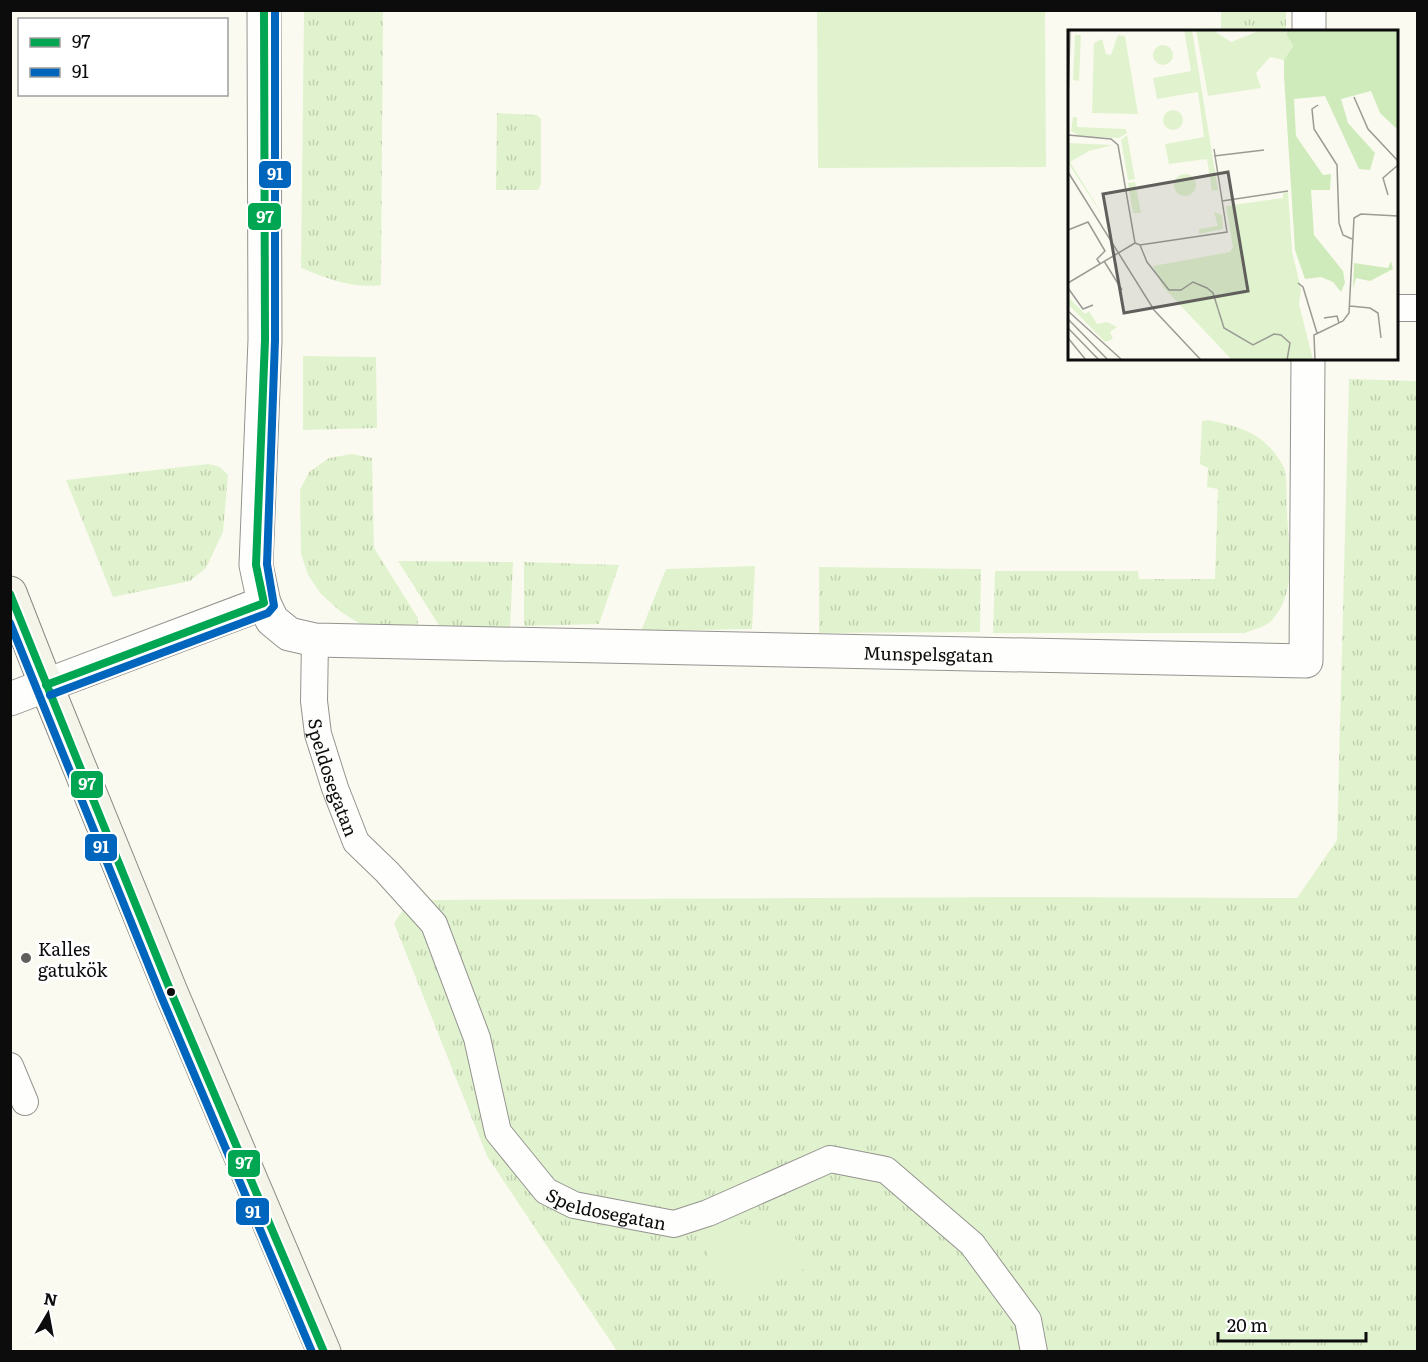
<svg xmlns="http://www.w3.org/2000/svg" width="1428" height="1362" font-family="Literata,serif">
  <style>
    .grass { fill: url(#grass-tufts) }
    .park { fill: #e1f3ce }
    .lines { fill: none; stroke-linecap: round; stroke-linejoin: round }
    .lane-casing { stroke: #94938f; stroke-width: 28 }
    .street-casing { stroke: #94938f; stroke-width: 35 }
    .secondary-casing { stroke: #8a8a85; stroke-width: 35 }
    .lane { stroke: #fefefd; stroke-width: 26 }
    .street { stroke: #fefefd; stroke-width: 33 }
    .secondary { stroke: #f5f4e8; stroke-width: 33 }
    .bus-1-casing { stroke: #fff; stroke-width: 12 }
    .bus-2-casing { stroke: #fff; stroke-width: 12 }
    .bus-1 { stroke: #00a651; stroke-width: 8 }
    .bus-2 { stroke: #0065bd; stroke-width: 8 }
    .poi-dot { fill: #605f5c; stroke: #fff; stroke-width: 2 }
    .bus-dot { fill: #0c0c0c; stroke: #fff; stroke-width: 2 }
    .labels { text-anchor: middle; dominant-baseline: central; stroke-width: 6; stroke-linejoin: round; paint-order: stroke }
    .street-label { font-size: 18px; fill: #0c0c0c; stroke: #fff }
    .poi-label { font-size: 18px; fill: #0c0c0c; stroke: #fff; text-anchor: start }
    .inset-road { fill: none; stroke: #9b9b95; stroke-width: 1.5 }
    .view { fill: #605f5c; fill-opacity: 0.15; stroke: #605f5c; stroke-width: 3 }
    .inset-edge { fill: none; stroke: #0c0c0c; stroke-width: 3 }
    .line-badge { stroke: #fff; stroke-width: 2 }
    .badge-label { font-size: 16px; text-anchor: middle; font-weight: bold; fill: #fff }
  </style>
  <defs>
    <pattern id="grass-tufts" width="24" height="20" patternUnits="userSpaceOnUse" patternTransform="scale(1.5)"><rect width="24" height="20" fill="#e1f3ce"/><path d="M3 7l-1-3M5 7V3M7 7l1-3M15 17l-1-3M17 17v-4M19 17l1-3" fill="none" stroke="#c0cfb0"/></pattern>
  </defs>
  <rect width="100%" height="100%" fill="#fbfaf0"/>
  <path class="grass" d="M304,11h79l-2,274c-29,4 -54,-7 -80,-17z
    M1221,11h65v20h-65z
    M497,113l40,2 4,4v65l-3,6h-42z
    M303,356l73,1 1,71 -74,2z
    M1349,379l68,2v970h-800l-130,-195 -93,-233 16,-23 631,-3 256,1 40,-58z
    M1208,420c33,7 57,13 75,46 5,9 3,34 4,45 1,35 12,83 -17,111 -6,5 -18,8 -25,11h-252l2,-62h143l1,8h76l3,-90 -11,-2 1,-19 -8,-4 2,-43z
    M352,454l20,4 2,90 44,70 -1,13 -55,-6 -21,-13 -20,-18 -13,-19 -7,-21 -1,-64 9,-18 20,-14z
    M208,464l12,3 8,8 -5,57 -17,36 -16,13 -77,16 -47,-117z
    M398,561l115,1 -3,67 -68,1z
    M524,562l95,3 -20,59 -75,2z
    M755,566l-3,63 -111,2 25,-62z
    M819,567l162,2 -1,63 -161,1z"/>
  <path class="park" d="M817,11h228l1,156 -228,1z
    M741,1224c19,2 28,8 38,24l12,-24 5,16 10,2 5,11 -4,15 -22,9 -6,-4c-41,71 -116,-31 -38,-49z"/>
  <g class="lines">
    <defs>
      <g id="lane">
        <path d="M1396,308h22"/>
        <path id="s1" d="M315,640l-1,61 4,33 17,54 21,54 31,30 47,52 43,114 21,94 48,59 28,14 100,19 34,-11 122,-54 56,11 86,74 56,76 6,32"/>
        <path d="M10,1066l15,36"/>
      </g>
      <g id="street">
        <path id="s2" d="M264,10l1,330 -9,225 8,38 8,17 17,14 26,6 991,21 2,-303"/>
        <path d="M1309,10v22"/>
        <path d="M10,699l254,-96"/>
      </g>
      <path id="secondary" d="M10,593l36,92 125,307 153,360"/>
    </defs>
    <use href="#lane" class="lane-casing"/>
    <use href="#street" class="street-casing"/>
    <use href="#secondary" class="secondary-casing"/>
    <use href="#lane" class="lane"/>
    <use href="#street" class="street"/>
    <use href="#secondary" class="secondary"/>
    <defs>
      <path id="bus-1" d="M10,594l161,398 153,360
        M46,685l218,-82 -8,-38 9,-225 -1,-330"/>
      <path id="bus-2" d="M10,623l151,373 151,356
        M50,695l218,-82 6,-7 -7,-42 8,-224v-330"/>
    </defs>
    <use href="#bus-1" class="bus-1-casing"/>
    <use href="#bus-2" class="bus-2-casing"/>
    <use href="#bus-1" class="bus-1"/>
    <use href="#bus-2" class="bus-2"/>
  </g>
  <circle class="poi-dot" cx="26" cy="958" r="6"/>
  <circle class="bus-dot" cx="171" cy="992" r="5"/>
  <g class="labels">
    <g class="street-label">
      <text stroke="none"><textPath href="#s2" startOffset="1275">Munspelsgatan</textPath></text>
      <text stroke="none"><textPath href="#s1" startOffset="140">Speldosegatan</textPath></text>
      <text stroke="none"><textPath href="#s1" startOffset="680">Speldosegatan</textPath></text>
    </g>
    <g class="poi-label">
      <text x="38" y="948">Kalles<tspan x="38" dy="21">gatukök</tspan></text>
    </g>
  </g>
  <g transform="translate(1068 30)">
    <rect width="330" height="330" fill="#fbfaf0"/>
    <path d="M116,0h8l26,160 -6,1 -5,-32 -38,5 -4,-20 39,-7 -6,-45 -41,7 -4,-21 38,-7zM128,0h17l18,12 30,-12h28l-3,4 7,12 -9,14 -14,-3 -14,16 5,15 -53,8zM7,5h6l-2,46 -6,-1zM50,5l7,1 13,78 -46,-1 2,-70 8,-4 4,15 5,1zM5,87h4v10l49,2 1,4 -8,5 -40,-2 -8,-5zM59,105l8,44 -7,1 -7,-40zM0,113l45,2 -24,6 -19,11 37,60 -39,-59zM67,152l6,31h-8l-5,-30zM220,162l4,59 9,38 -2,15 14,56h-81l-69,-73 -10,-21 77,-14 3,-5 -7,-41 57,-8v-5zM146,182l8,3 1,14 -24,5v-5l19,-3zM0,267l17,17 4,-3 8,13 10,-2 10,5 -7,5 3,7 -8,3 -37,-38z" fill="#e1f3ce"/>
    <path d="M221,0h109v100l-18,-17 -9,-22 -30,8 7,24 27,30 -5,17 -11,-1 -34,-73 -31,3 2,37 27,39 8,-1 -1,16h-19l3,45 29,36 2,12 -4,9 -8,-10 -12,-5 -16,2 -10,-29 -11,-174v-16l9,-14 -7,-12zM323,231l2,8 -23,12 -14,-3 -3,11 1,-26 34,5z" fill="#d0ebbb"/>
    <path d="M85 25a10 10 0 1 1 20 0a10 10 0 1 1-20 0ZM95 90a10 10 0 1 1 20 0a10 10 0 1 1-20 0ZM106 155a11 11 0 1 1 22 0a11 11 0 1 1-22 0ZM181 200a8 8 0 1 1 16 0a8 8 0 1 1-16 0Z" fill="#e1f3ce"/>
    <path class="inset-road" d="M286,67l14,32 30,32M0,73l2,-73M250,75l-6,4 2,20 23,36 2,58 4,12 9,4M0,105l43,4 7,6 17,98M146,126l50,-6M0,142l86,138 47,50M320,165l-5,-17 15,-13M154,171l66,-10M0,200l20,-8 17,29 -8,8 3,5M67,213l5,2 87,-13 -13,-83M72,215l7,17 22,28h12l12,-8 14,6 6,5 11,35 29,17 21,-11 7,1 9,8 -3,17M36,231l18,29M0,253l67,-40M230,253l5,4 14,46M0,258l15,21 10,-4M282,276l20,2 8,5 3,25M0,281l54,49M256,288l13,-2 2,7M0,289l40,41M0,298l31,32M0,308l18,22M247,330l-1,-25 29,-14 6,-8 5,-95 7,-4 37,2"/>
    <path class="view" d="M160,142l20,119 -124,22 -21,-119z"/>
    <rect width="330" height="330" class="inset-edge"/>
  </g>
  <g class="line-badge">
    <rect x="258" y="160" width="34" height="29" rx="6" fill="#0065bd"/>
    <rect x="247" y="202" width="35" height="29" rx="6" fill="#00a651"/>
    <rect x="70" y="770" width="34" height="29" rx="6" fill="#00a651"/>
    <rect x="84" y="833" width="34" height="29" rx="6" fill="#0065bd"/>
    <rect x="227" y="1149" width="34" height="29" rx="6" fill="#00a651"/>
    <rect x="235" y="1197" width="35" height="29" rx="6" fill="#0065bd"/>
  </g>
  <g class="badge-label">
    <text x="275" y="180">91</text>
    <text x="265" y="223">97</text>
    <text x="87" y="790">97</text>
    <text x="101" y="853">91</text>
    <text x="244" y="1169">97</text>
    <text x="253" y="1218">91</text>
  </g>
  <rect width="1428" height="1362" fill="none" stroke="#0c0c0c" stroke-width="24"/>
  <rect x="18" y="18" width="210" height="78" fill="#ffffff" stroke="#9e9e9e" stroke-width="1.5"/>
  <rect x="30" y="38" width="30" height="9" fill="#00a651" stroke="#9e9e9e" stroke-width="1.5"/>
  <text x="72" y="48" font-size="18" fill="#0c0c0c">97</text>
  <rect x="30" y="68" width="30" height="9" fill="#0065bd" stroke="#9e9e9e" stroke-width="1.5"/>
  <text x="72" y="78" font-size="18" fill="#0c0c0c">91</text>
  <g transform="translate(48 1314) rotate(10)" stroke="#ffffff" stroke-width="4.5" paint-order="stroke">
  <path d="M0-4.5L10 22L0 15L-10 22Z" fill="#0c0c0c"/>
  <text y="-9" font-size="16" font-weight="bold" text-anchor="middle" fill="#0c0c0c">N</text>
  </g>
  <path d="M1218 1332v9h148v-9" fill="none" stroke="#0c0c0c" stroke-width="3"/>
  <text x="1227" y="1332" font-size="18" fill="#0c0c0c" stroke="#ffffff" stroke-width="4.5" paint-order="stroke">20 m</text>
</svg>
